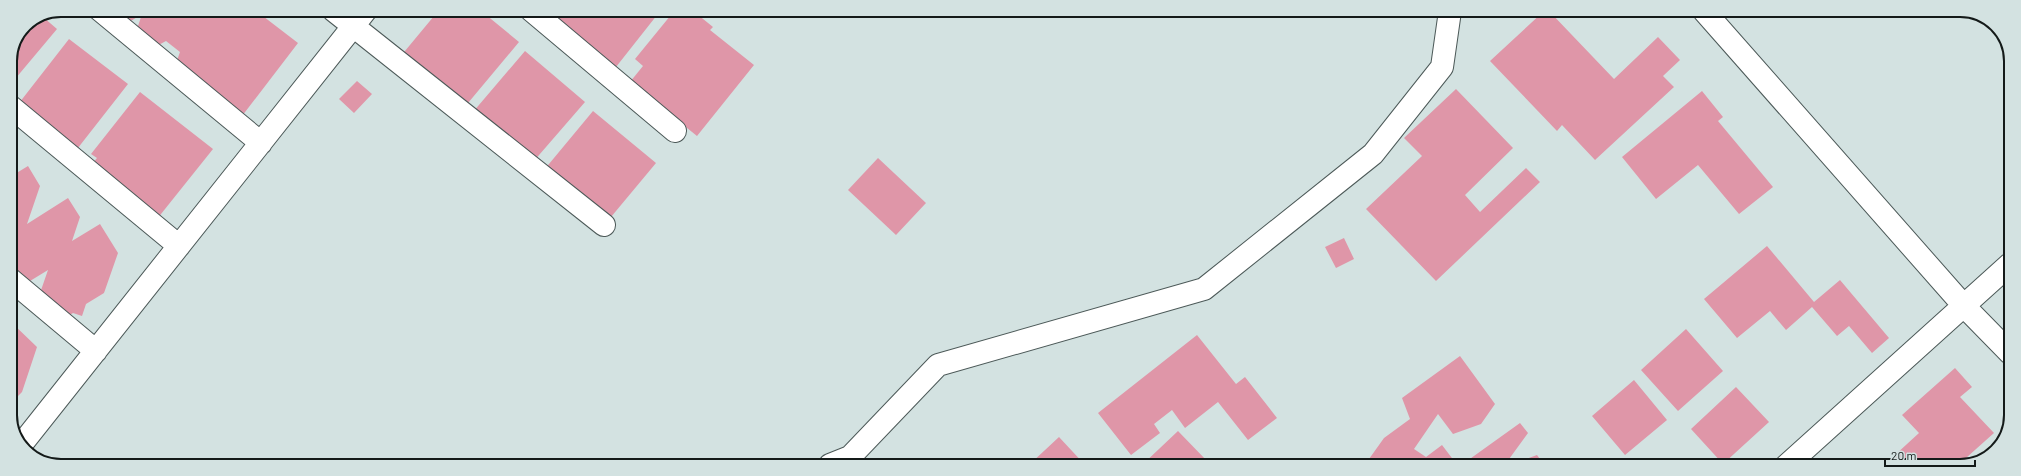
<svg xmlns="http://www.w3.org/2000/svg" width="2021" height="476" font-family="Barlow,sans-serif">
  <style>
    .building { fill: #df96a8 }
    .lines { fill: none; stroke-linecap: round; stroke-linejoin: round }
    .minor-casing { stroke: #4c5958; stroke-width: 24 }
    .minor { stroke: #fff; stroke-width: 22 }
    .rim { fill: none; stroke: #141a19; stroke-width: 2 }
  </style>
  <rect width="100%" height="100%" fill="#d3e2e1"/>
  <path class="building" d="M107,10h92l-2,5 8,-5h50l43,33 -59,77 -58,-44 -12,7 11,-31 -14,-11 -13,7 -18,-13 7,-21 -24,15z
    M439,10h41l39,32 -56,67 -63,-52z
    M561,10h100l-45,57 -61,-49z
    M675,10h17l21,17 -3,3 44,35 -57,71 -67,-54 13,-16 -8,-7z
    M1544,11h5l65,68 44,-42 22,23 -17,16 11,11 -79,73 -33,-35 -5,6 -67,-70z
    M43,17l14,12 -47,56v-24l15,-36z
    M69,39l59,45 -54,69 -58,-46z
    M525,51l60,51 -52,60 -60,-50z
    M357,81l15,13 -18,19 -15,-14z
    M1456,89l57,59 -48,47 15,17 46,-44 14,14 -104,99 -70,-72 56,-53 -18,-18z
    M1702,91l21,26 -5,4 55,66 -34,27 -41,-49 -42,34 -34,-42z
    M140,92l73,57 -60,75 -67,-53 11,-13 -6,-4z
    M593,111l63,52 -50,60 -62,-53z
    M878,158l48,45 -30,32 -48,-45z
    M28,166l12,20 -13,38 41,-26 12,19 -8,24 28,-17 18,29 -14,40 -18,11 -4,12 -9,-3 -17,10 -17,-27 9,-26 -18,11 -20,-7 4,-16 -4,-6v-75z
    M1344,238l10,21 -18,9 -11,-21z
    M1767,246l47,56 26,-22 49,58 -17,15 -23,-27 -12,10 -25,-29 -26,23 -16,-19 -33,27 -33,-39z
    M11,322l26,25 -15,45 -12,12z
    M1686,329l37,42 -45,40 -37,-41z
    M1197,335l39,49 9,-7 32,41 -29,22 -30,-38 -33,26 -13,-18 -18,14 6,9 -29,22 -33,-42z
    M1460,356l35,48 -14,20 -28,10 -15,-20 -24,35 12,8 16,-12 16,21h-94l20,-28 26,-19 -8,-21z
    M1955,368l17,19 -12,10 34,36 -37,33h-74l36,-33 -17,-18z
    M1634,380l33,40 -42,35 -33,-39z
    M1736,387l33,35 -46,42 -32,-35z
    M1520,423l8,10 -24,33h-44z
    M1178,431l30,31 -4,4h-63z
    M1059,437l27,29 -54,-1 -2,-1z
    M1537,455l8,11h-38z
    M1653,458l7,8h-15z"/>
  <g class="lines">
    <defs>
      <path id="minor" d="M100,10l161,133
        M333,10l271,215
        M531,10l144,121
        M1704,11l260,295 46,47
        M10,106l169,140
        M10,279l86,72
        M21,445l345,-435
        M830,465l20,-8 88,-92 266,-76 169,-135 69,-87 8,-56
        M1786,466l224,-202"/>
    </defs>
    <use href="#minor" class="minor-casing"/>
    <use href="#minor" class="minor"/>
  </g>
  <path d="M0 0H2021V476H0ZM61 17H1960A44 44 0 0 1 2004 61V415A44 44 0 0 1 1960 459H61A44 44 0 0 1 17 415V61A44 44 0 0 1 61 17Z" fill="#d3e2e1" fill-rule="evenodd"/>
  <path class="rim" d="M61 17H1960A44 44 0 0 1 2004 61V415A44 44 0 0 1 1960 459H61A44 44 0 0 1 17 415V61A44 44 0 0 1 61 17Z"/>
  <path d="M1885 460v6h90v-6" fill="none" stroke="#141a19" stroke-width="2"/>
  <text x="1891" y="460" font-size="12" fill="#141a19" stroke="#d3e2e1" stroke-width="3" paint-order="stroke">20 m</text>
</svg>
